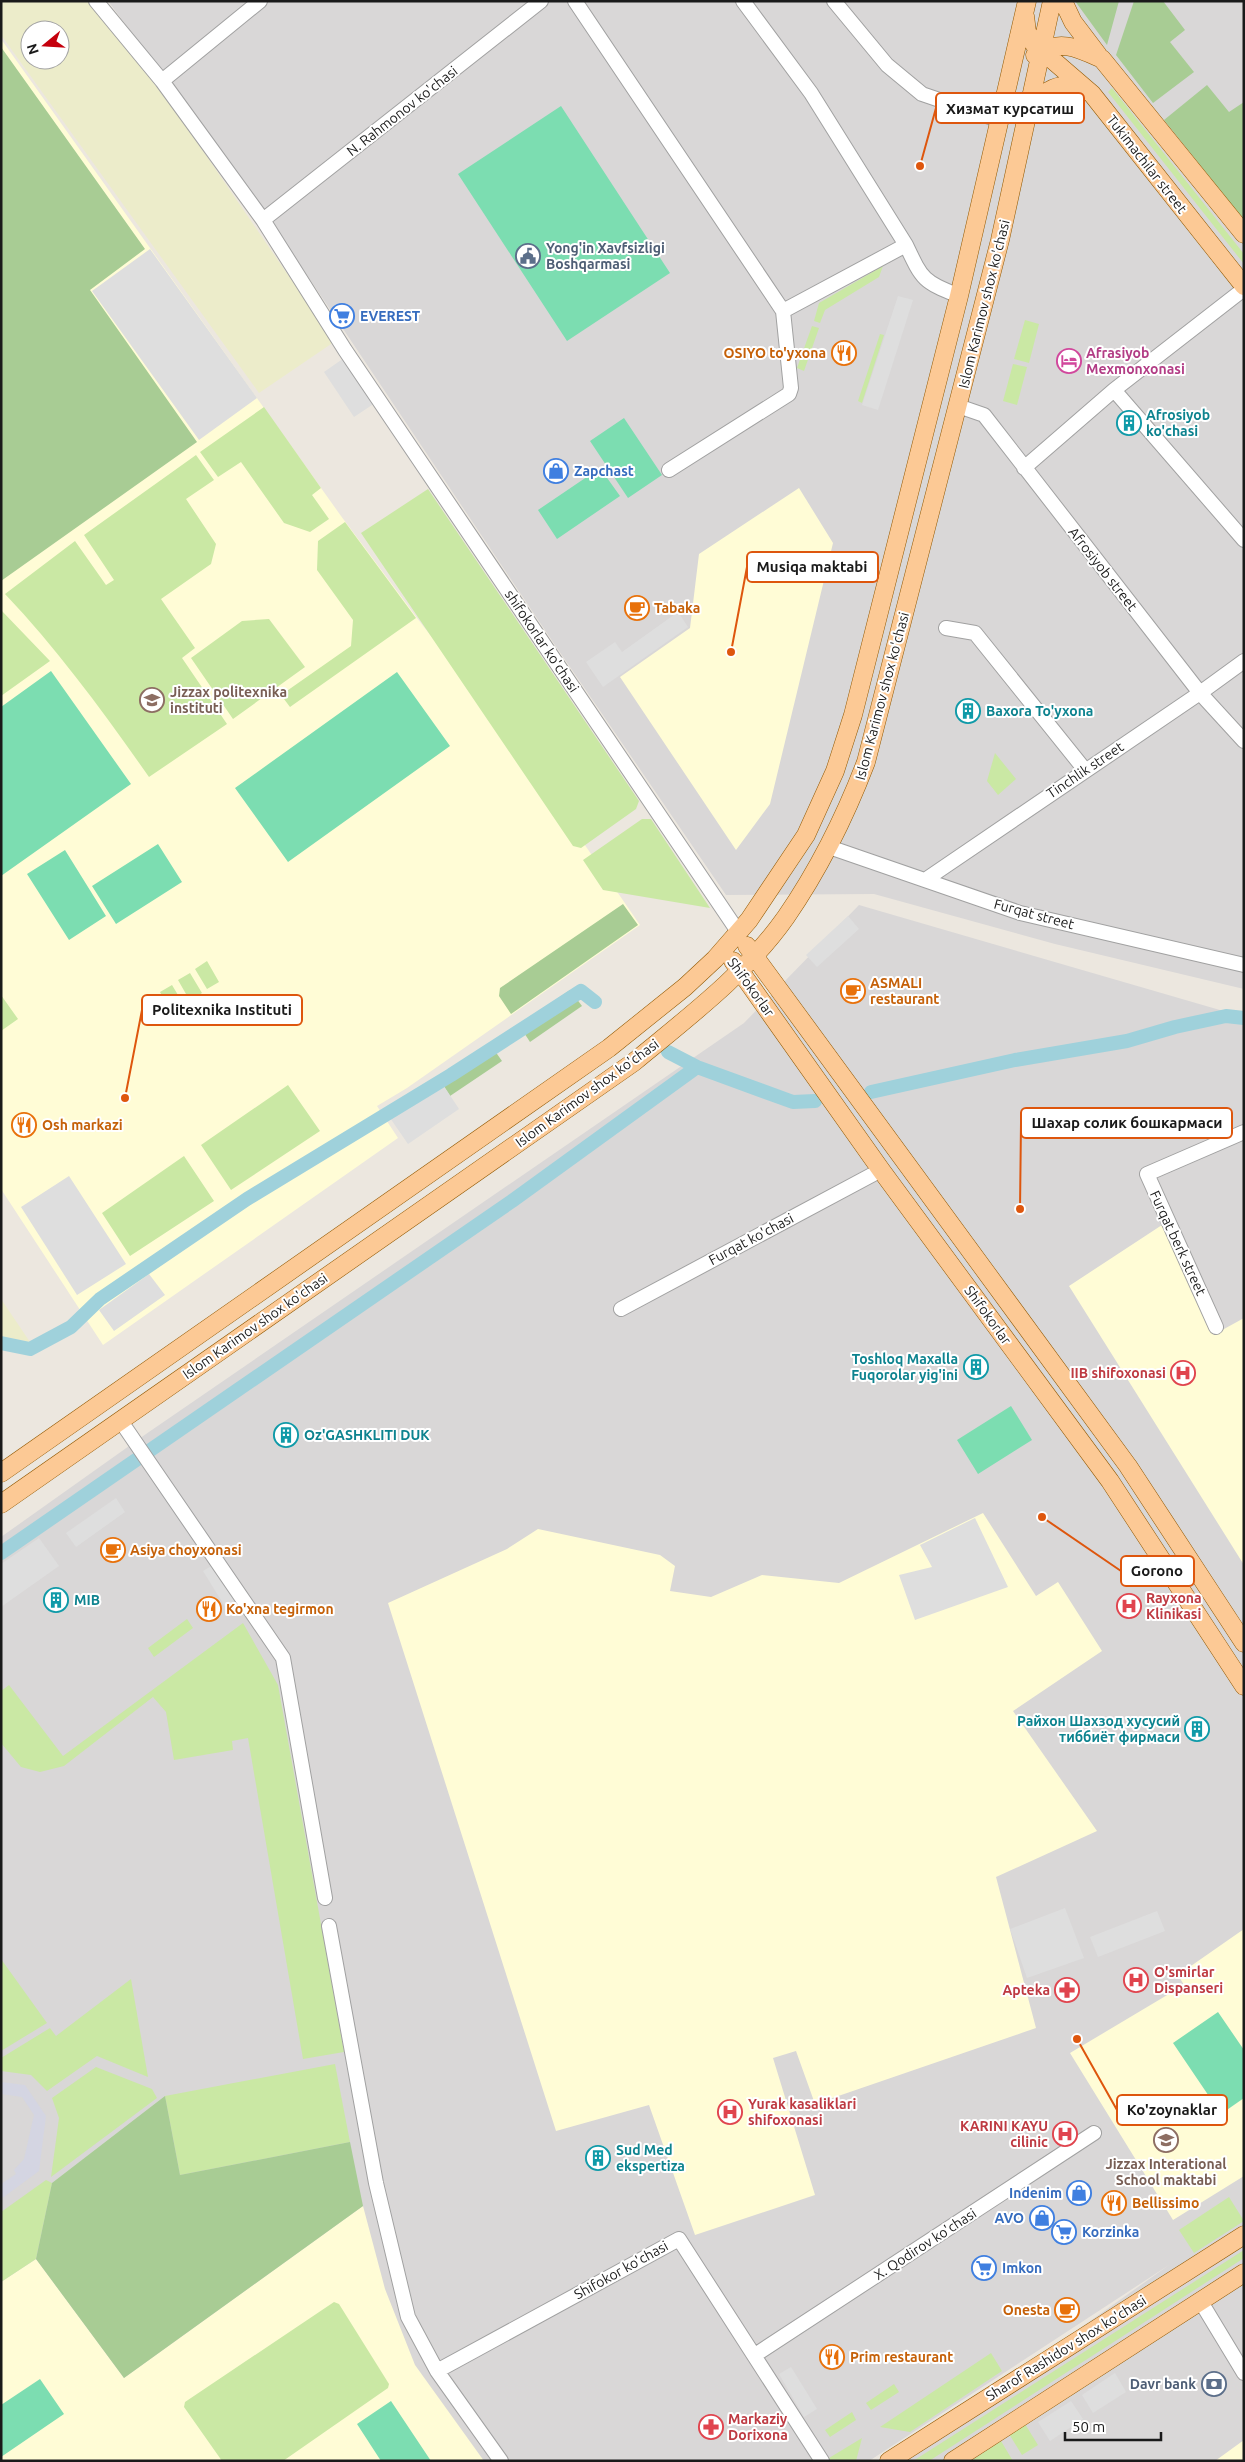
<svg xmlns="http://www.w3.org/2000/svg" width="1245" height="2462" font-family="Ubuntu,sans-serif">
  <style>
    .residential { fill: #d9d7d7 }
    .education { fill: #fffcd6 }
    .farmland { fill: #ececca; fill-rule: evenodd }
    .grass { fill: #cae8a4 }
    .forest { fill: #a8cc94 }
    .pitch { fill: #7cddb1 }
    .parking { fill: #dedede }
    .plaza { fill: #d4d5e2 }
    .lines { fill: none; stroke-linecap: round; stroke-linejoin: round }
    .canal { stroke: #9fd1db; stroke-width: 14 }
    .minor-casing { stroke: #a1a1a1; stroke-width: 16 }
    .major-casing { stroke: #915800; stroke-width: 19 }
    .minor { stroke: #fff; stroke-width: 14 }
    .major { stroke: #fcc995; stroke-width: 18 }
    .labels { text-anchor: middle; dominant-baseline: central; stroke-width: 4; stroke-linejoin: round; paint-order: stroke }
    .street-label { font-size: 14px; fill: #1a1a1a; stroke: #fff }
    .service-label { font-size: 14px; font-weight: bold; fill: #4e5e75; stroke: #fff; text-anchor: start }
    .shop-label { font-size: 14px; font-weight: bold; fill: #366cbe; stroke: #fff; text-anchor: start }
    .food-label { font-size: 14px; font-weight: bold; fill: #c56008; stroke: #fff; text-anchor: start }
    .hotel-label { font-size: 14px; font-weight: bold; fill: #b23c85; stroke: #fff; text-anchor: start }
    .culture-label { font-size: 14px; font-weight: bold; fill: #0d838f; stroke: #fff; text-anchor: start }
    .education-label { font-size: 14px; font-weight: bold; fill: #785e54; stroke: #fff; text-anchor: start }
    .health-label { font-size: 14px; font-weight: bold; fill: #be3a42; stroke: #fff; text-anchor: start }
    .leader { fill: none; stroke: #de560d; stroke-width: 2 }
    .callout-dot { fill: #de560d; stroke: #fff; stroke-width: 2 }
    .callout { fill: #fff; stroke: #de560d; stroke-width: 2 }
    .callout-label { font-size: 15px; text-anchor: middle; font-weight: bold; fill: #1a1a1a }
  </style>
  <rect width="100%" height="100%" fill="#ece7df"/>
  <path class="residential" d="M108,1h1136v988l-189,-45 -181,-50 -148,1 -169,-247 -297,-443z
    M859,905l385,112v1444h-351l276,-196 -300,196h-868v-924l145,-103 598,-411z"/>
  <path class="education" d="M1,39l340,477 76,102 101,130 122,177 -233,163 -30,18 21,32 -295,207 -102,-156z
    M799,488l34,55 -63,261 -34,46 -116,-173 70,-49 9,-74z
    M1162,1225l53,109 29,-16v247l-175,-279z
    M983,1513l53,83 22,-14 44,69 -89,60 84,120 -101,46 40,151 -221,76 -19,-53 -23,7 42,137 -120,40 -46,-130 -93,26 -168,-528 119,-54 31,-20 122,26 15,11 -5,25 41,6 51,-22 77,8z
    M1244,1929v247l-71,44 -103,-167 114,-68 -6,-10z
    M363,2206l22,83 30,76 69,96h-483v-179l35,-23 88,119z
    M1244,2440v21h-29z"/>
  <path class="farmland" d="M1,1h87l87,109 159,232 -75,51 -258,-358zM30,30h30v30h-30z
    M1,1299l29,43 -29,-6z"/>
  <path class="grass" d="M1112,88l132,166v10l-136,-172z
    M883,266l-4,11 -54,33 -5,13 -6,-2 5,-18z
    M1025,320l14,4 -10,39 -15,-4z
    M812,326l7,2 -15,43 -7,-3z
    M880,334l4,1 -22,68 -4,-2z
    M1013,364l14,3 -10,38 -14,-4z
    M264,407l57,81 -9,7 17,24 -19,13 -26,-9 -43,-61 -23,15 -18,-25z
    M196,455l18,25 -28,19 30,45 -5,20 -50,35 34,49 -13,10 45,66 -78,53c-45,-64 -90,-126 -144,-183l70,-53 31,44 8,-5 -30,-45z
    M428,489l211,312 -3,8 -55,39 -8,-2 -212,-313z
    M345,522l71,96 -126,89 -9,-12 70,-49 2,-26 -36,-50 1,-29z
    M1,610l49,51 -49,35z
    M269,619l36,48 -72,52 -42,-61 51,-37z
    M995,753l21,26 -18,16 -11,-14z
    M642,819h9l59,89 -107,-18 -20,-30z
    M207,961l12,21 -12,7 -12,-20z
    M190,973l12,20 -12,8 -12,-21z
    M172,985l12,20 -12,8 -12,-21z
    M1,995l17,24 -17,12z
    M288,1085l32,46 -89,59 -30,-45z
    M184,1156l30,45 -84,55 -28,-43z
    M187,1619l6,9 -39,29 -6,-9z
    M243,1623l35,62 66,367 -41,7 -55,-321 -16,3 1,9 -59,10 -8,-48 -13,-15 -89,69 -24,6 -19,-5 -20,-24v-52l8,-6 54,71z
    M1,1959l46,64 -46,28z
    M131,1979l17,98 -51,-21 -50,35 -16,-16 -30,-4v-13l49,-30 6,8z
    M335,2064l15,78 -170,33 -15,-79z
    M96,2067l56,22 5,9 -106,79 8,-59 -7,-20z
    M46,2180l6,3 -16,76 -35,23v-70z
    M1229,2197l15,24 -50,32 -15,-23z
    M1244,2250v8l-315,203h-16z
    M334,2302l5,2 50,80 -1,4 -105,73h-61l-38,-54 1,-5z
    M991,2353l11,18 -92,61 -30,-5z
    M894,2384l5,8 -28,18 -5,-7z
    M852,2412l4,8 -26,17 -5,-7z
    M1025,2424l13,21 -16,10 -13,-21z
    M862,2438l-6,23h-25l-2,-3z
    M1001,2441l12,20h-42z"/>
  <path class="forest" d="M1075,1h44l-12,44z
    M1134,1h29l22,29 -15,12 24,30 -41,31 -37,-48z
    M1,47l144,202 -55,41 107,152 -196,139z
    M1207,85l22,27 15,-10v118l-80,-100z
    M623,904l15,21 -127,89 -12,-18 1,-8z
    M570,990l12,16 -52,36 -11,-17z
    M490,1044l12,17 -52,35 -11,-17z
    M165,2096l15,79 170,-33 13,64 -239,172 -88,-119 16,-76z"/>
  <path class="pitch" d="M561,106l109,167 -103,68 -109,-167z
    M624,418l38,57 -34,23 -38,-57z
    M600,468l20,28 -63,43 -19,-29z
    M51,671l80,113 -130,92v-169z
    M397,672l53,74 -162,116 -53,-74z
    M158,844l24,38 -66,42 -24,-38z
    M65,850l41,66 -37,24 -42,-66z
    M1011,1406l21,34 -54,34 -21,-34z
    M1218,2012l26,38v48l-23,16 -48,-71z
    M40,2379l24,35 -63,43v-52z
    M391,2401l40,60h-50l-24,-37z"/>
  <path class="parking" d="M150,249l107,149 -58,42 -107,-149z
    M898,296l15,4 -35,110 -16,-5z
    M344,358l31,45 -21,14 -30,-45z
    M678,612l10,15 -85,60 -17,-25 29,-20 7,10z
    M848,916l11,13 -42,38 -11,-12z
    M440,1080l19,29 -51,35 -20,-29z
    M69,1176l57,88 -49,31 -56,-88z
    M149,1274l16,21 -51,36 -15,-21z
    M116,1498l9,14 -49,35 -10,-14z
    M975,1518l33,69 -93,33 -16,-45 33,-8 -12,-22z
    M39,1538l20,28 -58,41v-43z
    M213,1565l26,42 -10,6 -26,-42z
    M1065,1908l19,50 -57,20 -17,-49z
    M1157,1911l8,20 -67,26 -8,-20z
    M791,2367l26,42 -13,8 -25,-43z
    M1115,2373l11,19 -33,21 -11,-18z
    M1071,2401l12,18 -33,22 -12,-19z"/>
  <path class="plaza" d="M1,2082l24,3 21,31 -7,55 -38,28v-15l15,-10 -2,-4 10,-11 10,-44 -12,-18 -21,-3z"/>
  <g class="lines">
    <path class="canal" d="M668,1052l29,15 96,35 22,-1
      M871,1092l144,-32 112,-19 48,-14 51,-11 18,2
      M1,1343l29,6 41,-22 29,-28 147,-100 204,-124 130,-84 14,11
      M1,1553l511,-352 185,-134"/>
    <defs>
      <path id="minor" d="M96,1l66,80 101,139 82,130 394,583
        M575,1l208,310 123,-66c17,36 17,36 53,51
        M743,1l68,92 95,152
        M834,1l53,64 35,29 79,27
        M162,81l98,-80
        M263,220l278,-219
        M1114,390l130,150
        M958,406l26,9 216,278 44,48
        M1024,468l90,-78 130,-101
        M669,470l120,-76 2,-6 -8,-77
        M946,628l29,5 110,137
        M829,847l191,66 224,52
        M925,880l275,-187 44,-32
        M621,1309l260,-139
        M1216,1327l-69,-153 97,-42
        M120,1420l163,238 42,240
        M329,1926l47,257 32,134 29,54 64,90
        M1201,2302l43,71
        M755,2355l339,-222
        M437,2371l242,-132 143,222"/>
      <path id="major" d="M1063,1l10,21 25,33
        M1025,16l2,16 7,12 58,50 152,192
        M1035,55c24,-17 43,-7 67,4l142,175
        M1031,108c14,-19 31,-29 54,-17
        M747,946l381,520 116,177
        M733,961l148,209 229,311 134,205
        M1,1473l608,-425 76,-61 30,-28 34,-39 57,-85 29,-64 18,-56 106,-419 68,-295
        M1,1504l633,-442c53,-44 112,-88 152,-145 33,-48 59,-100 80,-155l134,-522 52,-239
        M889,2461l355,-226
        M953,2461l291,-188"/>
    </defs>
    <use href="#minor" class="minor-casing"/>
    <use href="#major" class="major-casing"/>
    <use href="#minor" class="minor"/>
    <use href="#major" class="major"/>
  </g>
  <defs>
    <symbol id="civic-ring" viewBox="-11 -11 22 22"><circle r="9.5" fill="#fff" stroke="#5c6f8a" stroke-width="1.5"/><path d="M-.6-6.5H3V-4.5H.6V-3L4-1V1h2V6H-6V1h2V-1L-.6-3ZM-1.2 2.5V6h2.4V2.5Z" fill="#5c6f8a"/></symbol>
    <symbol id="supermarket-ring" viewBox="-11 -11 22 22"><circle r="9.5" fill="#fff" stroke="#3f7fe0" stroke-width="1.5"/><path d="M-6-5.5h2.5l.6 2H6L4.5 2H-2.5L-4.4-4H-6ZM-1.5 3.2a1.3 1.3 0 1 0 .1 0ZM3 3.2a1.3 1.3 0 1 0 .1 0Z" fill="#3f7fe0"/></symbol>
    <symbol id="restaurant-ring" viewBox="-11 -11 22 22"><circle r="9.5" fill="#fff" stroke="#e8710a" stroke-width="1.5"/><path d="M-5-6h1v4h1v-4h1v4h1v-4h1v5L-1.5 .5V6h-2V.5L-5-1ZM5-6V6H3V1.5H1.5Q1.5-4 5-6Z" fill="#e8710a"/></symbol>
    <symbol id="hotel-ring" viewBox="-11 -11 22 22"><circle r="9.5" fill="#fff" stroke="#d1479c" stroke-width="1.5"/><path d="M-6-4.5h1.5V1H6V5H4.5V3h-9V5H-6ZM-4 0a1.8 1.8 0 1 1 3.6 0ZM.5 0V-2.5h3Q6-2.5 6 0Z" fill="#d1479c"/></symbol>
    <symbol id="building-ring" viewBox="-11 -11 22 22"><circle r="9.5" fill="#fff" stroke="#0f9aa8" stroke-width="1.5"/><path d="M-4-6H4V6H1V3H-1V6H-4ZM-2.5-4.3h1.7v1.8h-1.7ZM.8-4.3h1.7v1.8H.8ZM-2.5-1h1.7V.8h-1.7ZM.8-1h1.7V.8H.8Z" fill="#0f9aa8"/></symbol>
    <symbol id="shop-ring" viewBox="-11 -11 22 22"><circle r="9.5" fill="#fff" stroke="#3f7fe0" stroke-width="1.5"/><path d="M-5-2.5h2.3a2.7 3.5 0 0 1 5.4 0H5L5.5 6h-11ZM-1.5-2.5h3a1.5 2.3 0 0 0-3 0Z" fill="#3f7fe0"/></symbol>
    <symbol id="cafe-ring" viewBox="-11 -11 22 22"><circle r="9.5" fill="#fff" stroke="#e8710a" stroke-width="1.5"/><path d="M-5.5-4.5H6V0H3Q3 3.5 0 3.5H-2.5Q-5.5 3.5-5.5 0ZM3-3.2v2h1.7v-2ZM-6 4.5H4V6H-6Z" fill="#e8710a"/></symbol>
    <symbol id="university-ring" viewBox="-11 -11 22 22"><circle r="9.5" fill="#fff" stroke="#8d6e63" stroke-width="1.5"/><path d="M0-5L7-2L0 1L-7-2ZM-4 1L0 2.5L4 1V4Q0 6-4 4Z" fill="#8d6e63"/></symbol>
    <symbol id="hospital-ring" viewBox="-11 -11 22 22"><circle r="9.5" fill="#fff" stroke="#e0444e" stroke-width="1.5"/><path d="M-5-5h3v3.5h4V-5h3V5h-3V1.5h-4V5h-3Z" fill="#e0444e"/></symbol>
    <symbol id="pharmacy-ring" viewBox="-11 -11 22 22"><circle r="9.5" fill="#fff" stroke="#e0444e" stroke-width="1.5"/><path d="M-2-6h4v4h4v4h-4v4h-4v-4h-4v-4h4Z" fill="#e0444e"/></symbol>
    <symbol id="school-ring" viewBox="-11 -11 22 22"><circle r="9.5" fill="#fff" stroke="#8d6e63" stroke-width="1.5"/><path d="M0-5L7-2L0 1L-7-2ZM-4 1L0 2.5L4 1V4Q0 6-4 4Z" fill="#8d6e63"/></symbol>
    <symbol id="bank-ring" viewBox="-11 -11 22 22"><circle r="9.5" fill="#fff" stroke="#5c6f8a" stroke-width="1.5"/><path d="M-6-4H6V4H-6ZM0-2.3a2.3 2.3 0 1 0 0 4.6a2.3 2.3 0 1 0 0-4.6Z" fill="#5c6f8a"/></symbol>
  </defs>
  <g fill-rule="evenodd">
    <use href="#civic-ring" x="514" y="242" width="28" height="28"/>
    <use href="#supermarket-ring" x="328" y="302" width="28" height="28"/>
    <use href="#restaurant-ring" x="830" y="339" width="28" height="28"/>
    <use href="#hotel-ring" x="1055" y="347" width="28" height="28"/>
    <use href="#building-ring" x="1115" y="409" width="28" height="28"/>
    <use href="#shop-ring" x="542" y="457" width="28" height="28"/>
    <use href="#cafe-ring" x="623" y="594" width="28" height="28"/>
    <use href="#university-ring" x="138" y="686" width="28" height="28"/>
    <use href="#building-ring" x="954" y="697" width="28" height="28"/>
    <use href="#cafe-ring" x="839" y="977" width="28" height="28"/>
    <use href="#restaurant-ring" x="10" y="1111" width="28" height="28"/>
    <use href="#building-ring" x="962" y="1353" width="28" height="28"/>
    <use href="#hospital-ring" x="1169" y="1359" width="28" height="28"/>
    <use href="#building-ring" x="272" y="1421" width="28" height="28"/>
    <use href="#cafe-ring" x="99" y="1536" width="28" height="28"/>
    <use href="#building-ring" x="42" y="1586" width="28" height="28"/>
    <use href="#hospital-ring" x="1115" y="1592" width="28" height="28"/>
    <use href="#restaurant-ring" x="195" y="1595" width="28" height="28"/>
    <use href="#building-ring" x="1183" y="1715" width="28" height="28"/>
    <use href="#hospital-ring" x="1122" y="1966" width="28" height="28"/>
    <use href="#pharmacy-ring" x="1053" y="1976" width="28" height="28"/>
    <use href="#hospital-ring" x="716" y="2098" width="28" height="28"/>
    <use href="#hospital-ring" x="1051" y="2120" width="28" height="28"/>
    <use href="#school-ring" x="1152" y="2126" width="28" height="28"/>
    <use href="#building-ring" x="584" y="2144" width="28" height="28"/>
    <use href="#shop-ring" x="1065" y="2179" width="28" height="28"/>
    <use href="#restaurant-ring" x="1100" y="2189" width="28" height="28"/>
    <use href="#shop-ring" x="1028" y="2204" width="28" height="28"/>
    <use href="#supermarket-ring" x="1050" y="2218" width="28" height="28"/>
    <use href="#supermarket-ring" x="970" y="2254" width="28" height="28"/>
    <use href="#cafe-ring" x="1053" y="2296" width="28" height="28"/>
    <use href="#restaurant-ring" x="818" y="2343" width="28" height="28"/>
    <use href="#bank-ring" x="1200" y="2370" width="28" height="28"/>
    <use href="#pharmacy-ring" x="697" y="2413" width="28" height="28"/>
  </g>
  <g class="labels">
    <g class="street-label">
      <text transform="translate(402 111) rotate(-38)">N. Rahmonov ko'chasi</text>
      <text transform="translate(1147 164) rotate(52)">Tukimachilar street</text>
      <text transform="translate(984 304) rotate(-76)">Islom Karimov shox ko'chasi</text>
      <text transform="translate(1103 569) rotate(52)">Afrosiyob street</text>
      <text transform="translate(542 641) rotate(56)">shifokorlar ko'chasi</text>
      <text transform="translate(882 696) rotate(-75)">Islom Karimov shox ko'chasi</text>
      <text transform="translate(1085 770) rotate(-34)">Tinchlik street</text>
      <text transform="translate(1034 914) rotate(15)">Furqat street</text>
      <text transform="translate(751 987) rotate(54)">Shifokorlar</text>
      <text transform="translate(587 1093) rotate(-36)">Islom Karimov shox ko'chasi</text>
      <text transform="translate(751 1239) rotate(-28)">Furqat ko'chasi</text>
      <text transform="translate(1178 1243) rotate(65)">Furqat berk street</text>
      <text transform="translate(988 1315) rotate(54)">Shifokorlar</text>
      <text transform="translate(255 1326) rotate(-35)">Islom Karimov shox ko'chasi</text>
      <text transform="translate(925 2244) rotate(-33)">X. Qodirov ko'chasi</text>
      <text transform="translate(621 2270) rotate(-29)">Shifokor ko'chasi</text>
      <text transform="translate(1066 2348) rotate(-32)">Sharof Rashidov shox ko'chasi</text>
    </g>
    <g class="service-label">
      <text x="546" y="248">Yong'in Xavfsizligi<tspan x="546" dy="16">Boshqarmasi</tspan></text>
      <text x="1196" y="2384" text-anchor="end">Davr bank</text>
    </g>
    <g class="shop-label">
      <text x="360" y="316">EVEREST</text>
      <text x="574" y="471">Zapchast</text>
      <text x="1062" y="2193" text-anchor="end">Indenim</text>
      <text x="1024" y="2218" text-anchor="end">AVO</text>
      <text x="1082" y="2232">Korzinka</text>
      <text x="1002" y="2268">Imkon</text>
    </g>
    <g class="food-label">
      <text x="826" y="353" text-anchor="end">OSIYO to'yxona</text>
      <text x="654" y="608">Tabaka</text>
      <text x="870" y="983">ASMALI<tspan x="870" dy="16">restaurant</tspan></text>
      <text x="42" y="1125">Osh markazi</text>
      <text x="130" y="1550">Asiya choyxonasi</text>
      <text x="226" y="1609">Ko'xna tegirmon</text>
      <text x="1132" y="2203">Bellissimo</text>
      <text x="1050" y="2310" text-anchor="end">Onesta</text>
      <text x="850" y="2357">Prim restaurant</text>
    </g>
    <g class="hotel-label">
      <text x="1086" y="353">Afrasiyob<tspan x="1086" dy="16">Mexmonxonasi</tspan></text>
    </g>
    <g class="culture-label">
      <text x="1146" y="415">Afrosiyob<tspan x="1146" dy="16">ko'chasi</tspan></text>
      <text x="986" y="711">Baxora To'yxona</text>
      <text x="958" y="1359" text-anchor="end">Toshloq Maxalla<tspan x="958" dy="16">Fuqorolar yig'ini</tspan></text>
      <text x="304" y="1435">Oz'GASHKLITI DUK</text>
      <text x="74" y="1600">MIB</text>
      <text x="1180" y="1721" text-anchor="end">Райхон Шахзод хусусий<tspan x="1180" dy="16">тиббиёт фирмаси</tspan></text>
      <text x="616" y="2150">Sud Med<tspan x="616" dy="16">ekspertiza</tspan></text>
    </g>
    <g class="education-label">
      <text x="170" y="692">Jizzax politexnika<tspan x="170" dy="16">instituti</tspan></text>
      <text x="1166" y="2164" text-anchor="middle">Jizzax Interational<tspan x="1166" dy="16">School maktabi</tspan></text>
    </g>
    <g class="health-label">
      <text x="1166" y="1373" text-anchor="end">IIB shifoxonasi</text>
      <text x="1146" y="1598">Rayxona<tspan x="1146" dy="16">Klinikasi</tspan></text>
      <text x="1154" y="1972">O'smirlar<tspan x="1154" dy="16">Dispanseri</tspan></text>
      <text x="1050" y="1990" text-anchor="end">Apteka</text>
      <text x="748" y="2104">Yurak kasaliklari<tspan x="748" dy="16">shifoxonasi</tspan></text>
      <text x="1048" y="2126" text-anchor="end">KARINI KAYU<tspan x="1048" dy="16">cilinic</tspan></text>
      <text x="728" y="2419">Markaziy<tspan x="728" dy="16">Dorixona</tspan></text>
    </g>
  </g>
  <path class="leader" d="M920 166L936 108M731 652L747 567M125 1098L142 1010M1020 1209L1021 1123M1042 1517L1121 1571M1077 2039L1117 2110"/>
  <g class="callout-dot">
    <circle cx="920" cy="166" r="5"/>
    <circle cx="731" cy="652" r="5"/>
    <circle cx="125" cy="1098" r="5"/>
    <circle cx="1020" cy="1209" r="5"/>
    <circle cx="1042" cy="1517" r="5"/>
    <circle cx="1077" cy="2039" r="5"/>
  </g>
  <g class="callout">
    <rect x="936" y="93" width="148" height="30" rx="5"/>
    <rect x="747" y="552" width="131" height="30" rx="5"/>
    <rect x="142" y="995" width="160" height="30" rx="5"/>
    <rect x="1021" y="1108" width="211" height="30" rx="5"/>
    <rect x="1121" y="1556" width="73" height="30" rx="5"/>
    <rect x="1117" y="2095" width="110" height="30" rx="5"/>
  </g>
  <g class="callout-label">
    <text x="1010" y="114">Хизмат курсатиш</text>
    <text x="812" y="572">Musiqa maktabi</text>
    <text x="222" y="1015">Politexnika Instituti</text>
    <text x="1127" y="1128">Шахар солик бошкармаси</text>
    <text x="1157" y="1576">Gorono</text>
    <text x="1172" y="2115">Ko'zoynaklar</text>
  </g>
  <rect width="1245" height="2462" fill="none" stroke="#1a1a1a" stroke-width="5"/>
  <g transform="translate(45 45) rotate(252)"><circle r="24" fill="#ffffff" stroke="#a3a3a3"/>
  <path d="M0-4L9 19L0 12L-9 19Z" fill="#c5000d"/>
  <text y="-8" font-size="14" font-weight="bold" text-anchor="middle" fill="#1a1a1a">N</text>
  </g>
  <path d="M1065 2432v8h96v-8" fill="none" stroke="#1a1a1a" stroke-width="2.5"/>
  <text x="1072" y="2432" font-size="15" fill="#1a1a1a" stroke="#ffffff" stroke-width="4" paint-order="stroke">50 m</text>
</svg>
